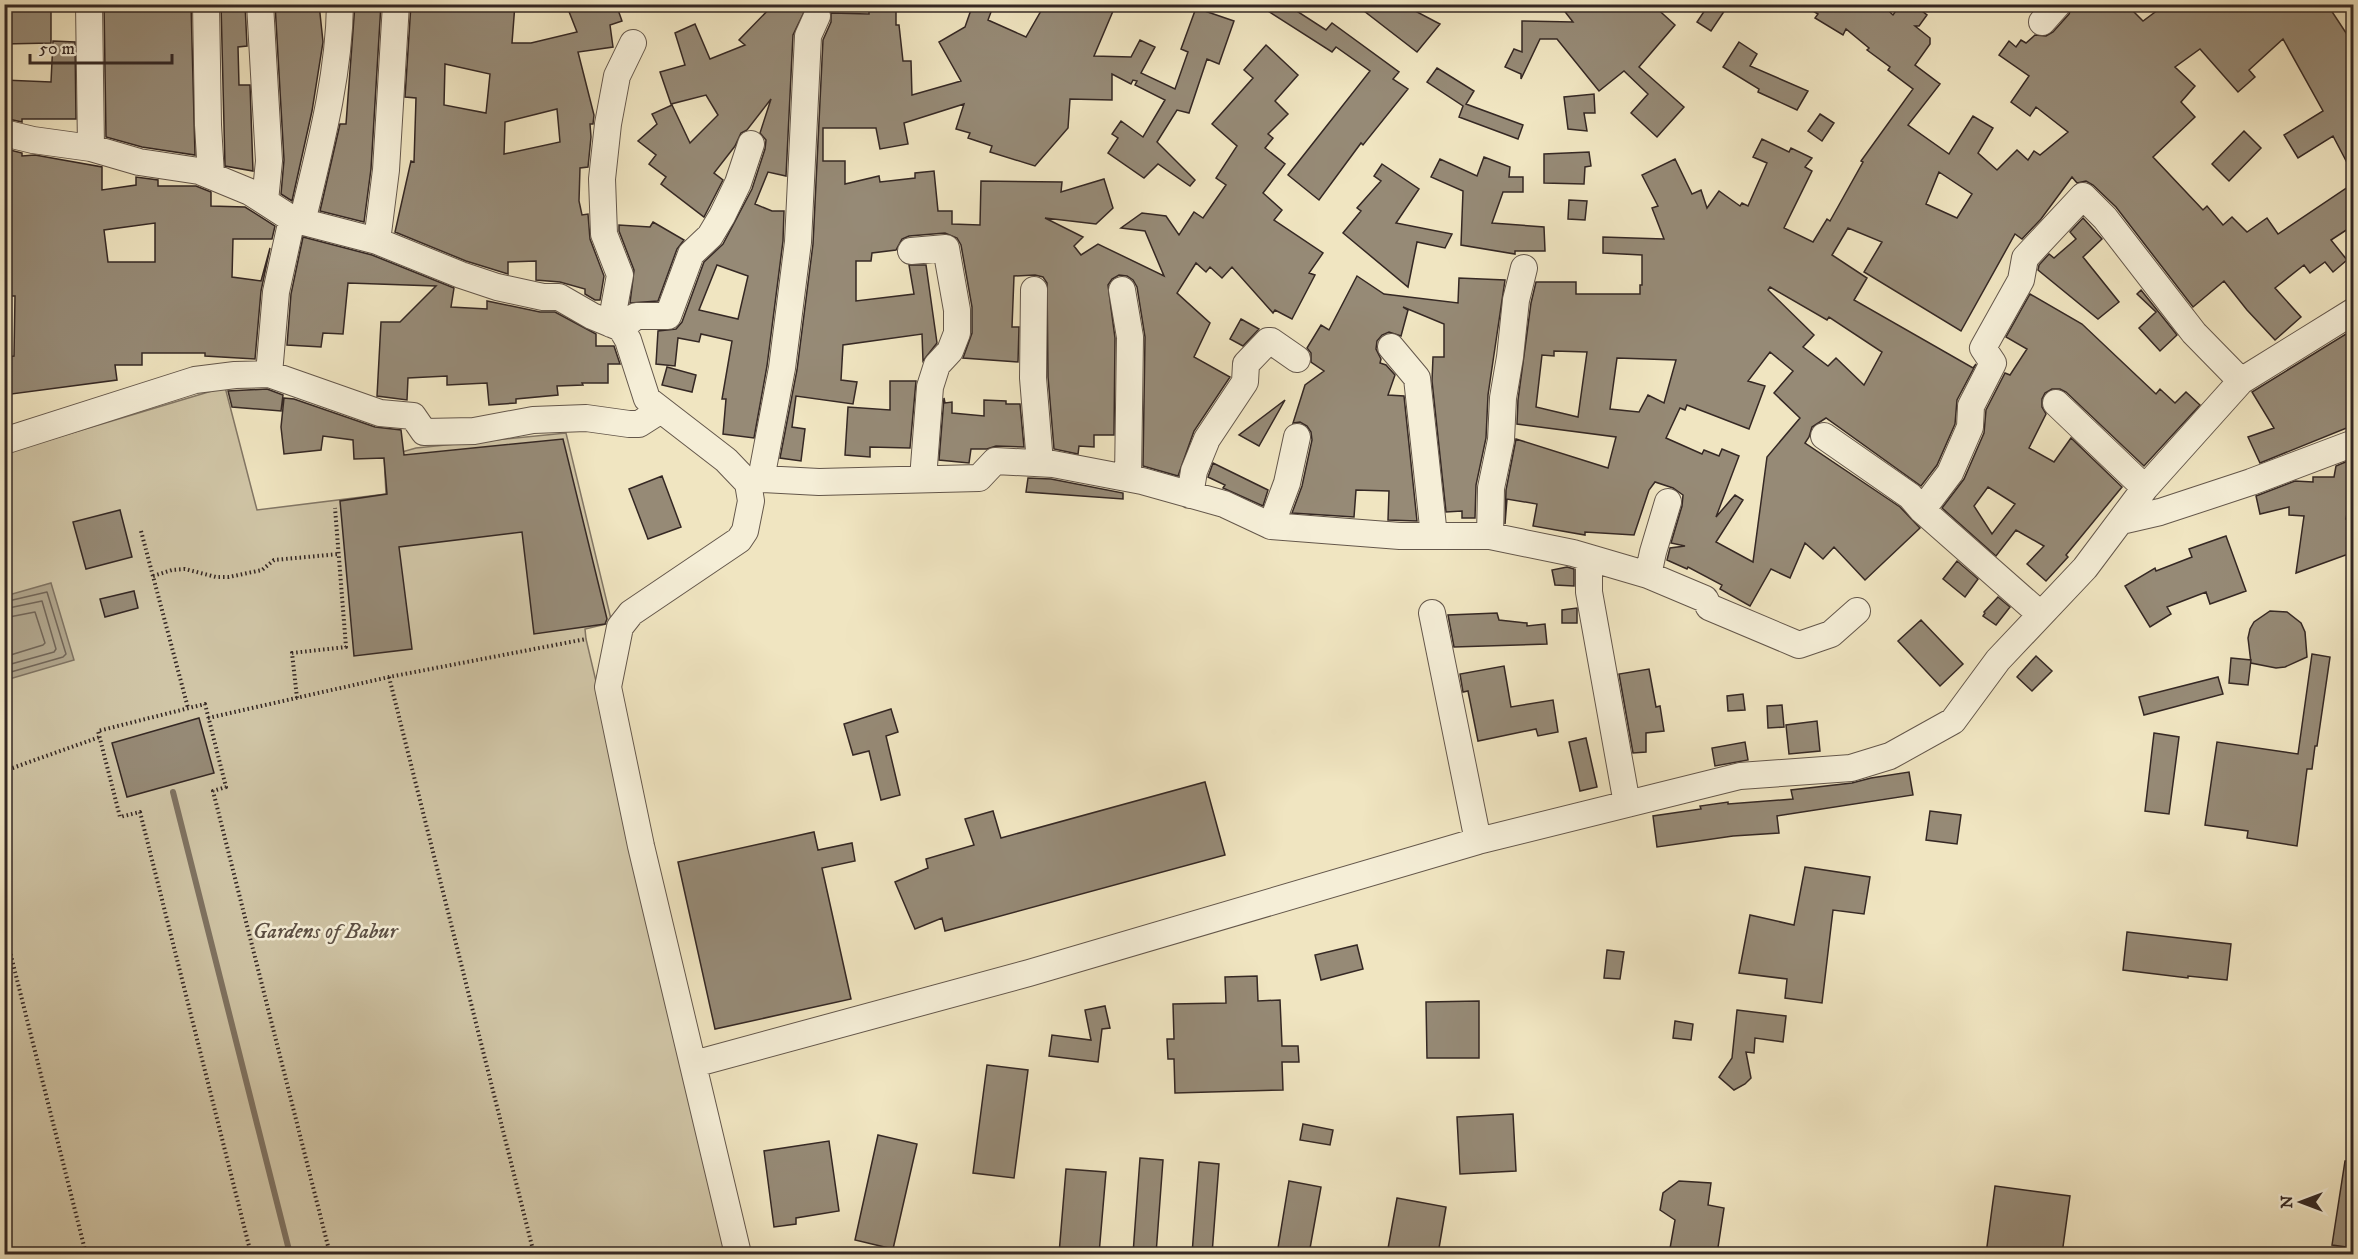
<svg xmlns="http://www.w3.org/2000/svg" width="2358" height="1259" font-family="'IM FELL DW Pica',serif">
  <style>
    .green { fill: #d0c5a6; stroke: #827665; stroke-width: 1.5 }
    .water { fill: #b0a58c; stroke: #7f7362; stroke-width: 1.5 }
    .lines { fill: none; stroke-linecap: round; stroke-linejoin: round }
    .shore { stroke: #726658; stroke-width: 1.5 }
    .stream { stroke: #7f7362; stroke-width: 6 }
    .building { fill: #968a76; stroke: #352824; stroke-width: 1.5; fill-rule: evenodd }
    .minor-casing { stroke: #64574b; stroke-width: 28 }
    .path { stroke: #352824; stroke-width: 4; stroke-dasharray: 1.5 3; stroke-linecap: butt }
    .minor { stroke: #f5eed7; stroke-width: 26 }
    .labels { text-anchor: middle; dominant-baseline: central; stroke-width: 5; stroke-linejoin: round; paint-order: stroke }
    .park-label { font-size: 22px; font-style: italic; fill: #5c4f44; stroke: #f5eed7 }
  </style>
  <rect width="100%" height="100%" fill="#f0e5c1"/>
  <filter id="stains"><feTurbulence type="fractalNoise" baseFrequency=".00333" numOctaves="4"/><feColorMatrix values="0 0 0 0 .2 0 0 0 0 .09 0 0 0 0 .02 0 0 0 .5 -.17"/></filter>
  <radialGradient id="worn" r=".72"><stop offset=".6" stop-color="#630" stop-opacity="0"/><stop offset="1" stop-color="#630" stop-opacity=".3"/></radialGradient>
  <path class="green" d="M225,387l32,123 129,-16 -2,-37 32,-9 150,-15 45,186v4l-26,6 1,10 145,615h-726v-801z"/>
  <path class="water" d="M51,583l23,77 -68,20 -1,-84z"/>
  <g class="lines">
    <path class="shore" d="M4,602l43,-10 19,62 -3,3 -59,17
      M4,609l38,-8 14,48 -2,3 -50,14
      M4,618l31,-6 10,31 -2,2 -39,12"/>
    <path class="stream" d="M173,792l117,462"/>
  </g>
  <path class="building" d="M4,4h47v39l-47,1z
    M104,4h87l4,151 -53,-8 -36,-10z
    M221,4h24l2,42 -9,1 1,38h11l3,86 -28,-5z
    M275,4h44l4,38 -11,69 -20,90 -11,-7 3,-34z
    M355,4h26l-10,165 -7,53 -44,-11 20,-87h6z
    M411,4h104l-3,39h19l46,-11 -11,-28h50l6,17 -12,4 3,22 -35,5 16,63 -1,9h-3l1,13 -3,30 -8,1 -1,33 3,14 6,-1 2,25 14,37 -4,24h-5l-10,-6v-5l-25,-7 -24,-2v-19l-28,1v12l-42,-13 -71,-29 16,-71 3,1 2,-64 -11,-1zM445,64l45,10 -4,39 -42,-8zM557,109l3,33 -56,12 1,-32z
    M774,4h34l-15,31 -7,141 -18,-4 -13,32 17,7h12l-1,30 -16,125 -13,72 -31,-4 3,-35h-4l10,-58 -31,-7 -2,8 -21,-4 -3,28 -19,-2 2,-33 18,-2 6,-7 22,-60 19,-18 29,-55 13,-40 1,-9 -6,-7 11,-34 -24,31 -6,3 -6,13 -21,27 9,7 -19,37 -43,-33 5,-7 -17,-13 7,-9 -18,-14 19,-17 -5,-10 20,-9 18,38 28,-28 -12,-20 -35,9 -11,-32 25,-7 -10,-32 20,-9 15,35 35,-14 -6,-5zM717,265l31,11 -10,43 -39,-9z
    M869,4h27v21h3l4,36h8l1,34 49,-14 -22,-39 26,-15 8,-23h21l-6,16 38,17 19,-33h71l-22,52 37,1 9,-17 15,7 -14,26 34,16 13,-37 -7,-3 15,-41 38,13 -15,43 -12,-5 -18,54 -12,-3 -20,32 38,38 -5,6 -32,-22 -14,14 -36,-25 10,-15 -6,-4 9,-13 22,16 22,-37 -30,-15 2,-4 -4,-1 -2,4 -19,-10v26l-42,-1 -2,29 -33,38 -45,-14 2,-6 -24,-8 2,-5 -14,-4 8,-25 -60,19 4,21 -28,5 -4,-21h-53v33h22v23l34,-8 1,6 35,-4v-5l19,-2 4,40h14v13l28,1 1,-44 81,1 -1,10 43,-13 9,29 -17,16 -51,-6 38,19 -9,9 7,9 17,-11 66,32 -19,-45 -24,-3 21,-15 24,3 13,19 15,-23 9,6 23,-33 -10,-7 21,-32 -25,-22 41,-46 -9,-8 22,-25 32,30 -23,26 13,13 -20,20 5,4 -8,10 20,16 -22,29 19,17 -8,10 49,33 -14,20 6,2 -23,44 -17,-9 -2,3 -41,-46 -10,11 -12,-11 -4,5 -10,-9 -19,30 33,30 -16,34 36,20 -36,54 -16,45 -35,-10 2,-129 -8,-50 -4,-7 -6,-4 -8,-1 -7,4 -4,6 7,53 -1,97h-20v12l-15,-1 -1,8 -24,-5 -6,-72 -1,-94 -4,-6 -8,-2 -21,1 -2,51h7l-1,35 -55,-4 9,-25v-26l-11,-62 -4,-7 -12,-5 -36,3 -7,3 -6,11 -24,3 -1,8h-15v40l58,-7 -5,-29h17l11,78 -14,18 -1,-27 -79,11 -2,35 16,2 -4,22 -57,-8 -4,31 13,2 -4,32 -21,-3 17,-88 16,-126 10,-204 8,-18v-9l38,1z
    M1257,4h29l40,26 6,-7 67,49 -6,7 15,10 -45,56 -2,-2 -42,57 -31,-25 82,-104 -34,-24 -4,5z
    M1355,4h47l38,20 -23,28z
    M1559,4h93l23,21 -36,42 45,40 -27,30 -26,-24 17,-19 -24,-23 -25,20 -42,-52h-17l-19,40v-5l-16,-7 9,-18 8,3v-31l51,1z
    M1709,4h20l-18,27 -14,-9z
    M1802,4h79l12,11 8,-11h12l14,11 -8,11h-4l15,12v6l-15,21 25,19 -32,41 41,29 24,-38 20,12 -15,25 19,17 20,-20 11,10 6,-9 6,4 28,-23 -32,-25 -6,9 -19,-14 18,-26 -30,-21 10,-14 7,6 5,-7 5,3 9,-8 11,1 7,-4 16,-18 4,-10h53l17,17 23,-17h161l27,41v131l-21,-40 -35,22 -14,-23 39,-24 -40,-72 -34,31 6,7 -17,15 -38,-43 -25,18 20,19 -14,16 14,15 -42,40 50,53 4,-4 16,19 9,-8 15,15 20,-14 11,16 76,-51v42l-23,15 16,20 -14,12 -8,-10 -15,11 -6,-8 -29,23 26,29 -26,23 -28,-30 -23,-29 -31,26 -77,-100 -23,-22 -7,-4 -9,2 -5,-6 -31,42 -19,20 -7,-5 -54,97 -97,-59 18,-30 -34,-14 -16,27 35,23 -13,22 119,68 3,-4 -19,36 -2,24 -18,41 -16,21 -95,-68 -14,9 -3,10 -4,6 95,64 20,21 -55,52 -31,-33 -11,12 -18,-16 -15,35 -19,-9 -21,37 -30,-17 2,-4 -34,-18 -1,2 -20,-9 3,-12 15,-2 -14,-3 11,-37 1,-11 -10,-7 -18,-6 -6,8 -15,45 -49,-3v3l-52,-9 4,-22 -30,-5 -2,25 1,-34 10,-51 92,29 8,-31 -99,-13 1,-24 13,-97 5,-21h40v12h64v-9h2v-30l-39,-2v-16l61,2 -12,-31 6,-2 -16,-31 33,-16 17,35 9,-4 6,18 12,-17 21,15 2,-3 6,3 19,-43 -14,-6 9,-18 27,13 2,-4 21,10 -7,9 7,4 -28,57 29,14 14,-23 3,2 33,-59 -2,-1 52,-72 -25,-19 2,-3 -23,-17 2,-2 -23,-19 -3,6 -28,-17 3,-4zM1939,172l33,22 -15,24 -31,-14zM1770,287l57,33 2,-3 53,35 -18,33 -28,-27 -8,8 -25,-19 11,-12 -46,-45zM1554,351l33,1 -9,65 -42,-10 6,-52 12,1zM1770,352l23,19 -19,22 26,25 -33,39 -14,105 -37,-20 27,-42 -8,-5 -19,22 23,-61 -17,-7 -3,7 -15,-6 -2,4 -36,-16 14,-30 5,2 2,-5 62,24 16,-43 -17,-5zM1617,358l59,2 -12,43 -16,-8 -9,17 -29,-3z
    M53,41l22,1 1,77h-54v3l-18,-4v-38l47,2z
    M1739,42l18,12 -7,12 58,25 -11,19 -39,-18 1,-3 -36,-22z
    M1437,68l37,23 -8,13 57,21 -5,14 -59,-22 4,-11 -36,-24z
    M1594,94l1,19h-11l3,18 -19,-2 -4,-32z
    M1820,114l14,9 -12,18 -14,-10z
    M2244,131l17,17 -32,33 -17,-17z
    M6,149l16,4v3l13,-1 67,12v23l34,-5v-8l22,3v6h38l15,6v14l34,1 30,19 -3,13h-39l-1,38 29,4 9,-33 -9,43 -6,68 -50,-3v-3h-63v12h-27l2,15 -113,15v-38l10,-1 1,-60h-11zM155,223v39h-47l-4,-32z
    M1589,152l2,14 -6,1 -1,17 -40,-1v-29z
    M1484,157l26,10 -1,10h14v15h-20l-11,31 52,4 1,24h-30v3l-54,-9 2,-54 -32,-14 9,-18 37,17z
    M1382,164l37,25 -23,34 56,11 -7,14 -28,-6 -9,45 -65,-54 18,-22 -4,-3 24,-27 -7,-5z
    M1569,200l18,1 -2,19 -17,-1z
    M2083,218l19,21 -19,18 36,45 -21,17 -60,-49 1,-5 10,-11 5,4 22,-19 -6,-7z
    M653,222l31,18 -7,9 -19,52 -28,2 4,-33 -15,-39v-6l31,2z
    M303,237l69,18 82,33 -3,19 36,2v-8l53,11h15l41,22v12h18l6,18h-12v19h-26l1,2 -26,1 1,9 -42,4v4l-27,2 -2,-22 -40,2v-9l-39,2 -1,22 -30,-4 4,-74h19l36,-36 -88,-3 -5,51 -20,-1 -2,14 -34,-2 4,-51z
    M1357,276l27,18 74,9 1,-25 46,2 -17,115 -2,43 -10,47 -1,33h-13v-7l-16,1 -14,-131 1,-24h11v-33l-41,-17 5,3 -7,26 -12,-4 -7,3 -5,6 -1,8 5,10 -1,4 6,2 9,10 -7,20 16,1 13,125 -29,-1 1,-29 -33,-1 -2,27 -62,-4 10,-27 10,-46 -1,-8 -4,-6 -7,-4 -7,1 12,-38 19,-14 -13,-9v-9l-4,-5 14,-23 8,5z
    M2141,290l36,45 -17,16 -21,-23 17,-16 -19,-18z
    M2030,294l52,30 74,70 4,-5 15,14 11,-11 14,13 -56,61 -78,-74 -6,-3h-8l-7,4 -3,6v8l4,7 -17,34 25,14 17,-24 51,49 -56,68 2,2 -22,24 -19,-17 17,-18 -28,-16 -20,26 -54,-48 22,-29 20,-46 2,-23 19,-37 5,2 17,-26 -21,-12zM1988,487l27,17 -23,30 -18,-28z
    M1241,319l18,10 -16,17 -13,-7z
    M2354,329v96l-94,38 -12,-26 26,-9 -22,-36z
    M667,367l29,8 -4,17 -30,-7z
    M890,381h26l-6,67 -40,-1v10l-25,-2 3,-48 42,3z
    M267,389l16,6 -2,16 -49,-4 -4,-16z
    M284,398l10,1 81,28 26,3 3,25 159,-16 44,180 -2,5 -71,10 -12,-102 -123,15 13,102 -58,7 -14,-155 47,-7 -3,-36 -30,1 -1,-19 -30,-4 -2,14 -37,4 -3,-27z
    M944,398l1,5 7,-1v11l32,3v-16l22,1v3h14l4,43 -28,-1 -9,3h-16l-2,14 -30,-3z
    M1285,400l-26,46 -20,-11z
    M2350,460l4,1v15l-8,43 8,-1v34l-58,21 8,-57 -15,-1v-8l-29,7 -4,-18 39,-15 18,1v-5h21l2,-11z
    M1213,463l55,27 -5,16 -40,-18 2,-3 -17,-8z
    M662,476l19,51 -33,12 -19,-50z
    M1028,478l23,1 72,14v6l-97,-7z
    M120,510l12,47 -46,12 -13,-47z
    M2226,536l20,55 -36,13 -4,-12 -39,15 4,7 -21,13 -25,-41 30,-18 1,3 36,-14 -3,-8z
    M1957,561l21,18 -13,18 -22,-18z
    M1567,567l7,2v17l-19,-1 -3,-15z
    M134,591l4,17 -33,9 -5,-18z
    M1998,597l12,10 -14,18 -13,-9 2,-3 -1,-1z
    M1577,608v15h-15v-13z
    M2270,611l17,1 14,11 4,9 2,25 -22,10 -9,1 -25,-5 -3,-25 2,-9 4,-7z
    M1497,613l2,7 28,3v3l18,-2 2,20 -93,3 -6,-32z
    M1921,620l42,44 -23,22 -42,-45z
    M2312,654l18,3 -13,89h-2l-3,23h-5l-10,77 -50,-8 1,-7 -43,-6 12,-83 81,12z
    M2036,656l16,15 -20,20 -15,-14z
    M2231,658l20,2 -3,25 -19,-2z
    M1504,666l7,41 42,-7 5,32 -20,4 -2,-7 -58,12 -10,-50 -5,1 -3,-18z
    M1649,669l7,38 4,-1 4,25 -18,2v19l-13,1 -14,-79z
    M2218,677l5,17 -79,21 -5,-18z
    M1743,694l2,16 -17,1 -1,-15z
    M1782,705l2,22 -16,1 -1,-22z
    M891,709l7,23 -12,4 14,59 -19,5 -12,-49 -16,4 -9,-31z
    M199,718l15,55 -87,24 -15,-54z
    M1817,721l3,30 -31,3 -3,-29z
    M2154,733l25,4 -10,77 -24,-3z
    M1586,738l11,49 -17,4 -11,-49z
    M1745,742l3,18 -33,6 -3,-18z
    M1909,772l4,23 -136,21 2,17 -46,3 -76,11 -4,-31 48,-7 -1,-3 28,-4v2l65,-5 -2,-9 61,-7 19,-5z
    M1205,782l20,73 -280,76 -3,-13 -27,11 -20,-47 33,-14 -2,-9 48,-14 -9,-26 28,-8 8,27z
    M1930,811l31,4 -4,29 -31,-4z
    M814,832l4,18 34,-7 3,18 -33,7 29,131 -136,30 -37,-167z
    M1805,867l65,10 -6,37 -31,-4 -11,93 -37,-5 2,-19 -48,-6 11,-58 44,10z
    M2127,932l104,12 -4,36 -39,-4v2l-65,-8z
    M1357,945l6,24 -42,11 -6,-25z
    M1607,950l17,2 -4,27 -16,-1z
    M1257,976l1,25 22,-1 2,46h16l1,16h-17l1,28 -108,3 -1,-34h-6l-1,-20h7l-1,-35 53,-1 -1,-26z
    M1479,1001v57h-52l-1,-56z
    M1105,1006l5,22 -8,1 -4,33 -49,-6 3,-21 39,5 -6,-30z
    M1737,1010l49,6 -3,26 -28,-4 -1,15 -8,-1 5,26 -6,6 -11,6 -15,-13 13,-19z
    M1675,1021l18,3 -2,16 -18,-2z
    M987,1065l41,5 -14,108 -41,-5z
    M1513,1114l3,57 -56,3 -3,-57z
    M1303,1124l30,6 -3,15 -30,-5z
    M878,1135l39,9 -24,105 -38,-9z
    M829,1141l10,70 -43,7v6l-22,3 -10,-76z
    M1140,1158l23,2 -7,94h-23z
    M2345,1161l9,1v86l-22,-3z
    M1199,1162l20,2 -7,90h-20z
    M1066,1169l40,3 -7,82h-40z
    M1289,1181l32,6 -12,67h-32z
    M1679,1181l32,2 -3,22 16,3 -7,46h-48l6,-34 -15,-10 3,-17z
    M1995,1186l75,10 -8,58h-76z
    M1397,1198l49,9 -8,47h-51z"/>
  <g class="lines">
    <defs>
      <path id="minor" d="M89,4l2,144
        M206,4l2,121 3,50
        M260,4l9,157 -4,40
        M2042,22l16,-18
        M4,133l29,7 58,8 48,14 60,9 51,21 42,27 85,22 84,34 36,12 46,10h16l33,19 29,12 7,12 19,59 79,61 22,23 3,18 -6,30 -6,9 -108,73 -11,14 -12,60 33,159 97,408
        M302,222c17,-71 37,-144 38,-218
        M377,241l9,-71 10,-166
        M911,251l35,-3 11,62v23l-7,18 -13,14 -7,22 -7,92
        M1034,290l-1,88 7,85
        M1122,290l8,47 -2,141
        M611,324l9,-49 -16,-41 -2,-55 6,-55 9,-48 16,-33
        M621,328l15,-12h32l23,-62 19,-18 12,-20 16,-33 13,-39
        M1391,347l26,31 17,158
        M269,374l7,-82 16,-73
        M2056,403l89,85
        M1824,436l86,60 12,14 118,104
        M4,441l191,-61 40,-5 34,-1 111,39 33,3 11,16 50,-1 59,-11 53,-2 43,6h10l22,-14
        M761,479l21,-111 16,-126 10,-206 9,-20
        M748,483l13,-4 58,3 160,-4 16,-17 58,3 89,17 82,23 47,22 129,10h90l83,17 75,22 57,24 4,8 90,38 32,-11 26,-23
        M1190,495l4,-24 13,-32 38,-57 1,-18 22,-23h3l26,18
        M1922,510l28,-37 20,-46 1,-21 22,-43 -10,-15 38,-68 4,-22 58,-62 22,22 89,115 47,48
        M2121,521l39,-9 91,-30 103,-39
        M1271,526l16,-43 10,-46
        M1490,536l1,-48 10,-48 2,-42 7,-41 6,-57 8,-32
        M1589,558v34l38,212
        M1648,575l5,-23 15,-50
        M1432,613l46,228
        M694,1064l335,-91 449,-132 262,-65 111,-8 39,-12 63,-35 45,-61 87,-92 60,-80 96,-107 113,-70"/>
    </defs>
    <use href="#minor" class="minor-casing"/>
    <path class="path" d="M141,531l47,177
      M153,576l19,-6 13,-1 31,8h13l33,-7 12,-10 65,-6
      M389,677l145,577
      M297,698l-5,-45 54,-6 -11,-139
      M208,718l181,-41 197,-38
      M4,771l96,-34
      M4,928l82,326
      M251,1254l-111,-442 -20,5 -22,-86 107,-27 21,83 -13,4 117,463"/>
    <use href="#minor" class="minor"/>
  </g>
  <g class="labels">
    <g class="park-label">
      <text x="325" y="931">Gardens of Babur</text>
    </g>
  </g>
  <rect width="2358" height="1259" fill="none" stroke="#f0e5c1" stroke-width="24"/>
  <rect x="6" y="6" width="2346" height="1247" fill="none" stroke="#352824" stroke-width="3"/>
  <rect x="12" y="12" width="2334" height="1235" fill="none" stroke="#352824" stroke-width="1.5"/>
  <g transform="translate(2301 1202) rotate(270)" stroke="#f5eed7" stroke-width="4.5" paint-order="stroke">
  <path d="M0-4.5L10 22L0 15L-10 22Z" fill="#352824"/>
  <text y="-9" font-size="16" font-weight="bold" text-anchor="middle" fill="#352824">N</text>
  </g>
  <path d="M30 54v9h142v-9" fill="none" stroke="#352824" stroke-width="3"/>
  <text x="39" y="54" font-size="18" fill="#352824" stroke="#f5eed7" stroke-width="4.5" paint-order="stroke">50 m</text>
  <rect width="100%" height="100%" filter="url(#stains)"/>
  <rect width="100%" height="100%" fill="url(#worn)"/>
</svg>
